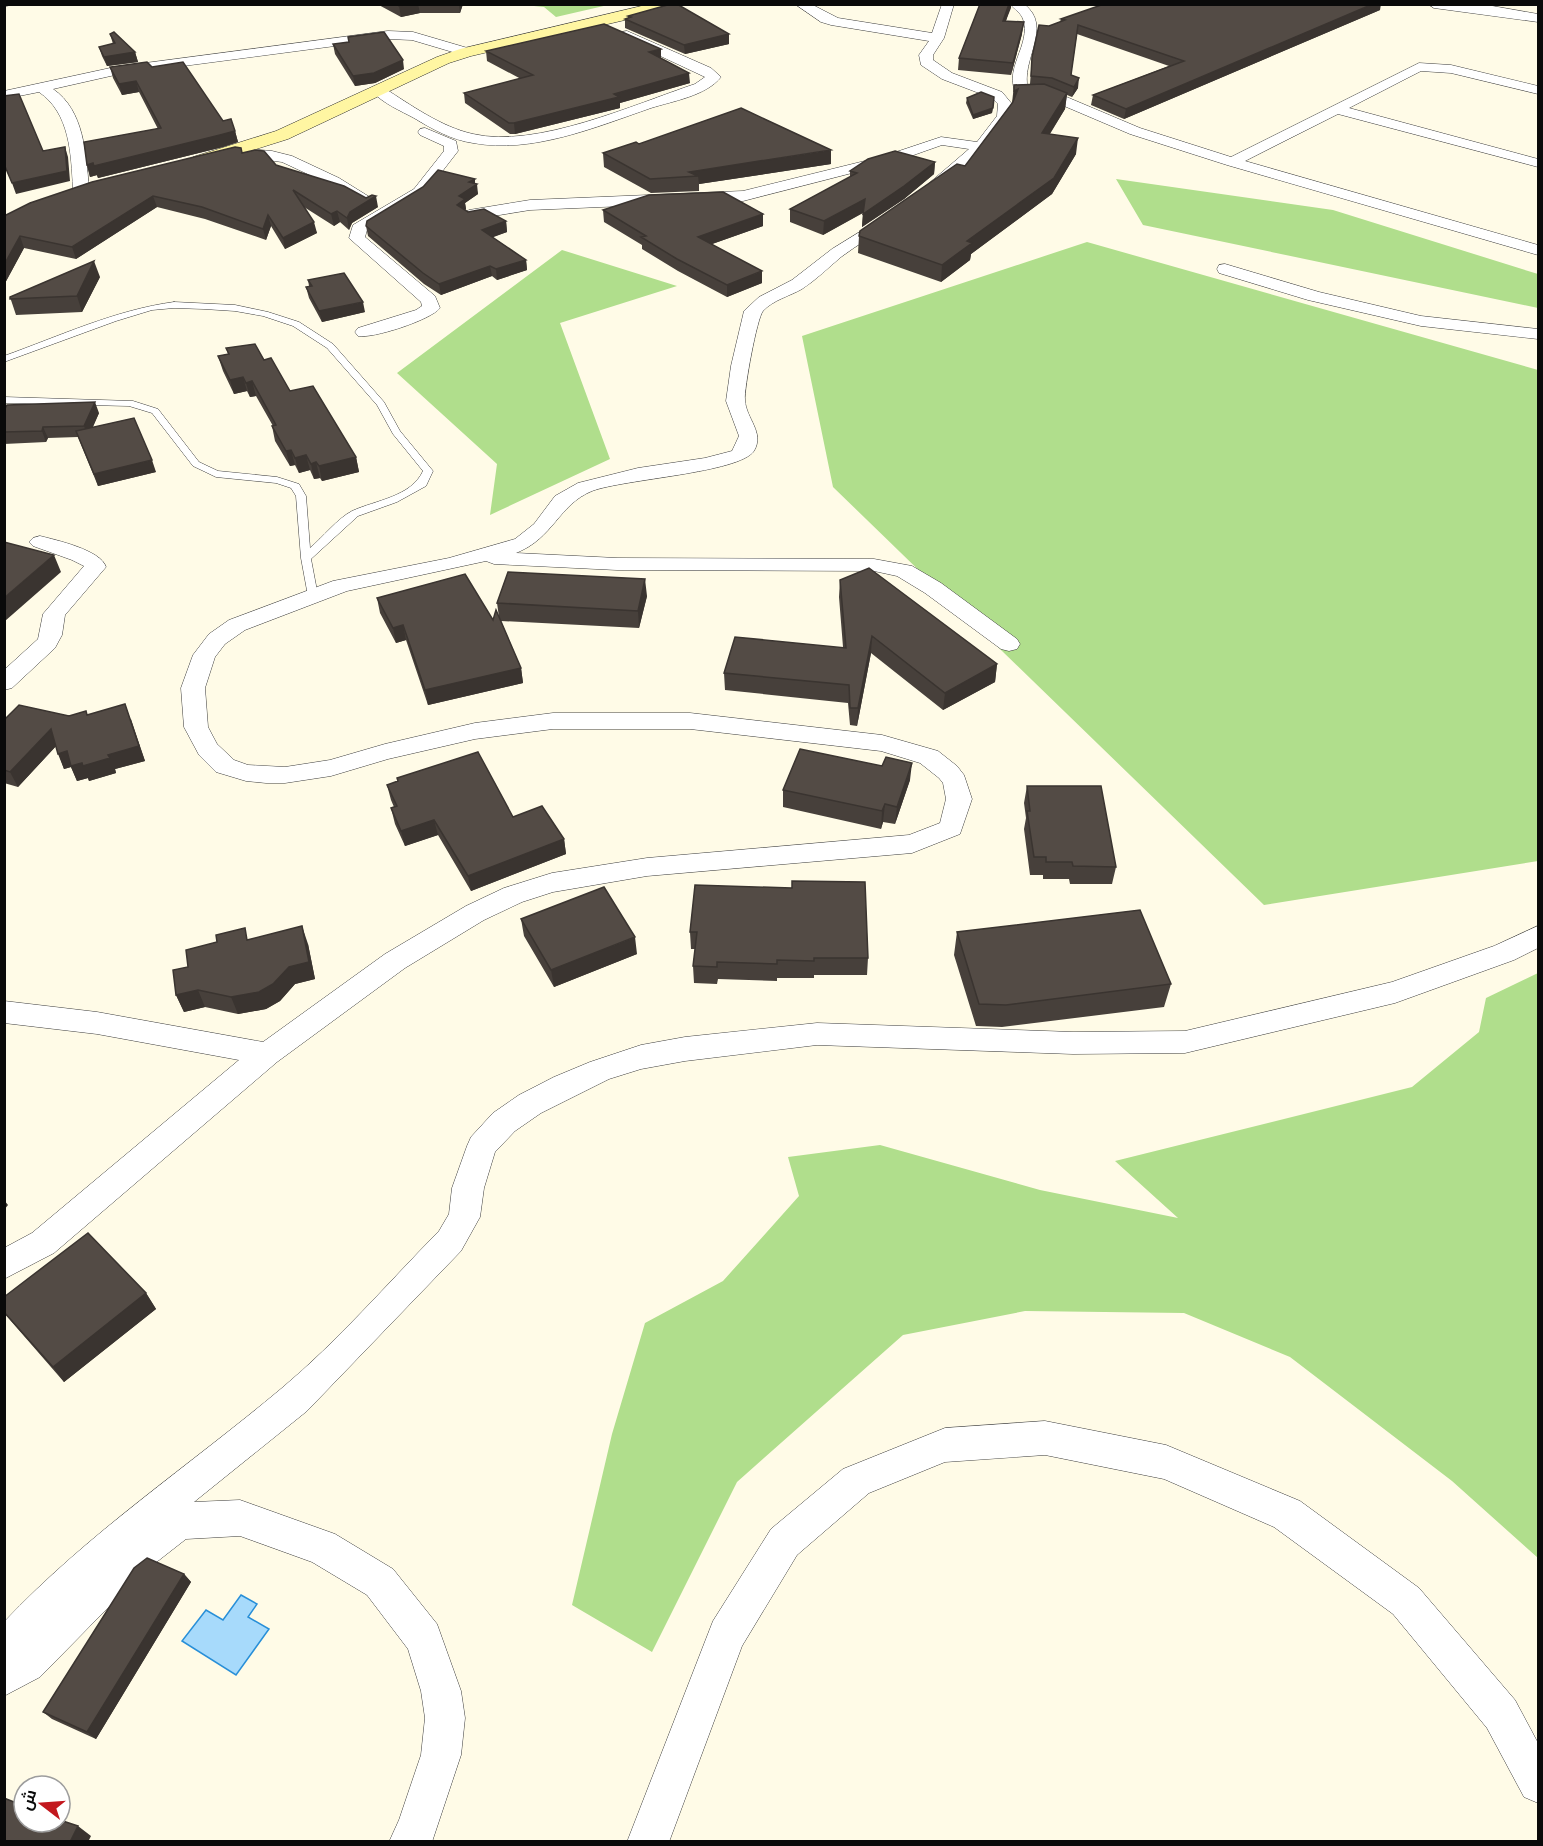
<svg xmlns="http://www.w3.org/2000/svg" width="1543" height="1846" font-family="'Source Serif 4',Cairo,serif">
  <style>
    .forest { fill: #b0de8c }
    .water { fill: #a7dafb; stroke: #288fd8; stroke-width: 1.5 }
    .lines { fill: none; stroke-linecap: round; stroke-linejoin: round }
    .lane-casing { stroke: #3d3d3d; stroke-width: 1 }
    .street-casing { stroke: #3d3d3d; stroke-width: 1 }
    .secondary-casing { stroke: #2c2c2c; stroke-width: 1 }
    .lane { fill: #fff; fill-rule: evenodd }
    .street { fill: #fff; fill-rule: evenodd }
    .secondary { fill: #fff6a2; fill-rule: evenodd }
    .wall { fill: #47403b }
    .shaded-wall { fill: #3a3430 }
    .building { fill: #534b45; stroke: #3a3430; stroke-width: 1.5 }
  </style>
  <rect width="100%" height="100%" fill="#fffbe7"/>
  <path class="forest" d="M524,5h84l-52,12 -12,-10z
    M1116,179l217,31 205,64v34l-395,-83z
    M1087,242l451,128v491l-274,44 -431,-418 -31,-151z
    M562,250l115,36 -117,37 50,136 -120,56 7,-51 -100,-91z
    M1538,973v585l-86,-77 -162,-124 -106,-44 -159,-2 -122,24 -166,147 -85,170 -80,-47 40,-171 33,-111 78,-42 76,-85 -11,-39 92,-12 160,45 138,28 -63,-57 297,-74 67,-55 7,-34z"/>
  <path class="water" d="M241,1595l16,9 -9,13 21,12 -33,46 -54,-34 24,-31 17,10z"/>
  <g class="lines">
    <defs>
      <path id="lane" d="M174,302l61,3 33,7 31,10 34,22 51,58 16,29 33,40 -7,15 -29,16 -39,14 -47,43 7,37 -1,2 -4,1 -5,-3 -7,-38 -5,-62 -5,-8 -15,-5 -60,-6 -23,-11 -41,-53 -23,-7 -125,-3v-6l129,4 25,8 41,53 19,9 59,6 22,7 7,12 4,52c13,-11 27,-29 42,-37 24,-11 59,-14 71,-40l-30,-37 -16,-29 -50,-57 -34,-22 -30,-10 -28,-5 -31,-2 -30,-1 -22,2 -36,11 -112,41v-6c56,-20 111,-46 170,-54z"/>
      <path id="street" d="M795,4h16l27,14 94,15 10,-29h12l-10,34 -11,17v5l19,13 50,19 10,12c-3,38 -47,65 -75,87l-5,2 -8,-5 3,-3 42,-36 -27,-4 -51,18 -148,38 -213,9 -61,10 -8,-5 8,-5 61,-10 213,-9 138,-34 60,-20 36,5 20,-26 1,-12 -6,-6 -50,-19 -21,-14 -2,-10 10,-14 -98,-16 -10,-3z
        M1010,4h14c30,23 -4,56 4,85l22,1 90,38 91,29 188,-94 32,2 87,21v8l-87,-21 -30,-2 -72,37 189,51v8l-200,-53 -93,47 293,84v10l-311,-90 -97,-31 -87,-37 -26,-2c-15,-26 15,-50 6,-76 -2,-6 -9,-10 -13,-15z
        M1428,4h53l57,10v8l-104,-14z
        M388,31l25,1 58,17 2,3 -7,4 -54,-16 -24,-1 -273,36 -62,14c31,21 33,65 36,99l-8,5 -8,-5c-2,-34 -3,-75 -34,-96l-35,7v-8l111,-24z
        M627,31l84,37 10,9c-15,19 -48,24 -70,31 -55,19 -119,46 -178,35 -21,-3 -41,-14 -59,-25 -13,-7 -32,-15 -42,-27l7,-4 5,1c27,17 57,39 89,46 63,15 162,-30 222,-50l10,-7 -83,-39 -2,-3 2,-3z
        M425,128l31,13 2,10 -34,44 -57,35 -2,7 70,59 5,12c-9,12 -68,31 -82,28l-3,-4 3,-4 58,-18 6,-4 -1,-4 -72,-64 4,-13 61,-36 30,-38v-5l-24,-11 -2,-3 2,-3z
        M235,148l37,3 20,5 47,22 37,23 -2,3h-12l-33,-20 -47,-22 -52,-7 -2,-3 2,-3z
        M889,214l8,5 -2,3c-18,12 -37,22 -54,35 -12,10 -25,23 -39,32 -12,7 -29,11 -39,22 -6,7 -19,78 -18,89 1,19 20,32 9,51 -15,22 -130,28 -162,40 -34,14 -38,47 -76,62l101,5 257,1 38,7 29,17 76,56 3,5 -3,5 -8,2 -8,-2 -76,-56 -28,-17 -23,-5 -257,-1 -123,-6 -8,-3 -139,30 -102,39 -20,14 -10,13 -10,31 3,39 9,17 17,16 14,5 37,2 45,-7 55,-16 90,-21 78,-10h137l192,22 56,16 19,15 7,9 8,24 -12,35 -48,19 -265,23 -94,16 -31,10 -38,18 -79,48 -128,94 -223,191 -50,26v-31l28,-15 207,-173 -142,-26 -93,-11v-22l93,11 166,30 122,-88 81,-48 38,-18 48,-15 95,-15 262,-23 31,-12 6,-24 -3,-16 -4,-5 -19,-15 -39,-12 -191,-22h-137l-78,10 -87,20 -57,17 -46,7h-19l-20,-2 -30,-9 -17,-17 -15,-28 -3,-39 12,-33 16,-21 20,-14 104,-39 116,-23 66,-19 19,-15 21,-28 23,-13 60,-15 67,-10 27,-7 7,-15 -13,-35 5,-35 13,-55 15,-14 33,-17 40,-31z
        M1225,264l94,28 102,24 117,13v10l-117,-13 -113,-26 -89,-27 -2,-4 2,-4z
        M40,536c16,4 61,14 66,31l-41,48 -3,20 -7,13 -43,40 -8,2v-20l34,-31 5,-25 41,-48 -12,-6 -39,-14 -4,-4 4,-4z
        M1538,926v22l-24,12 -119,43 -210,50 -112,1 -256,-9 -132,16 -44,8 -32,10 -68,34 -26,18 -20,21 -11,36 -4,29 -19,34 -154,160 -113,91 46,-2 95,34 58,35 44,55 24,67 4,27 -4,37 -29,87h-43l10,-22 22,-65 4,-37 -4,-27 -13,-42 -41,-54 -55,-33 -72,-26 -54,3 -46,36 -100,102 -36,19v-74c84,-89 185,-156 278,-234 55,-46 106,-105 157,-157l10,-17 3,-26 15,-42 4,-9 22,-24 26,-18 35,-18 36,-15 51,-17 44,-8 132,-14 256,9 112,-1 207,-49 102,-36z
        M1045,1421l121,24 134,56 119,87 96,112 23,43v60l-14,-6 -37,-69 -94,-114 -119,-87 -110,-48 -119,-24 -100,7 -76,31 -72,62 -55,91 -73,196h-42l86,-221 58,-92 72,-60 102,-41z"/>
      <path id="secondary" d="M650,4h29l-7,5 -201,47 -22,7 -161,76 -89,28 -6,-2 -3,-4 3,-4 83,-26 161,-74 23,-8z"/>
    </defs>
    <use href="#lane" class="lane-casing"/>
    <use href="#street" class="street-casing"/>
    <use href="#secondary" class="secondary-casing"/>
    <use href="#lane" class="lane"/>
    <use href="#street" class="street"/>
    <use href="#secondary" class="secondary"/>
  </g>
  <path class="wall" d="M377,4h86l-3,9h-40l-19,4z
    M980,4h31l-5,17 16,13 -11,41 -53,-5 1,-12z
    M1380,10l-256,109 -33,-14 2,-10 76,-29 -92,-32 -6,41 7,13 -6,9 -5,-2 -2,14 -15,25 26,20 -24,40 -81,60 -1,6 -29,22 -83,-29 1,-17 106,-70 47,-63 2,-18 16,-1 2,-27 17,-31 11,-4 1,-3z
    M628,16l101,18v10l-44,10 -60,-26v-9l3,-1z
    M110,34l25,18 3,10 -31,4 -5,-10 -3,-9 14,-3z
    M333,44l71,25 -29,14 -20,3 -20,-32z
    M486,51l175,7 29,25 -70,20v5l-105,26h-5l-45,-31 -1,-10 57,-14 -34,-18z
    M110,67h42l83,64 3,11 -15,5 -125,31 -1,-3 -7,2 -3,-12 71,-36 -19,-37 -17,3 -9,-17z
    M994,97l-2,16 -19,6 -7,-16 1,-5z
    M639,144l192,20 -132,20v7l-48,2 -47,-26 -1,-14z
    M242,153l34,12 102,42 -26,16 -3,7 -9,-8 -6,4 -30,-19 13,26 -32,16 -14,-23 -5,14 -61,-21 -48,-12 -81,52 -52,-11 -20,37v-69z
    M935,162l-1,12 -30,25 -42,28 1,-14 -40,22 -33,-13v-13l60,-32v-6z
    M475,184l3,10 -13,9 1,6 -1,1 3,2 38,9 1,11 -15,5 34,23 1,10 -30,10 -5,-4 -51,19 -17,-11 -56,-48 -2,-10z
    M603,210l160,16 -51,18 50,39 -35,14 -49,-26 -36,-22v-4l-38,-23z
    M100,277l-18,35 -66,3 -6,-18z
    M308,280l57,32 -43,10 -13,-24 -3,-11 3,-1z
    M226,348l38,12 26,31 66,66 3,15 -37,9 -2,-3 -6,1 -4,-9 -11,3 -4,-8 -5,1 -15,-25 -3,-15h1l-17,-30 -6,1 -3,-6 -13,3 -11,-23 -5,-15 10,-2z
    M4,410l95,3 -6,14 63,45 -58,14 -20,-49 -30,1 -2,4 -42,2z
    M840,580l157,84 -2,18 -52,28 -72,-57 -14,73 -7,-1 -2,-22 -123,-13 -1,-17 119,-26 -4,-50z
    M647,596l-8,32 -138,-7 20,47 2,15 -95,22 -22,-65 -10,3 -16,-30 -3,-15 116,22 6,-3 -2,-14z
    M87,714l44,5 14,42 -30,8 1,4 -27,8 -1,-3 -11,3 -6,-14 -7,2 -8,-23 -38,41 -14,-4v-63z
    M910,780l-15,44 -12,-2 -2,7 -98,-22v-17z
    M387,785l126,32 51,22 2,15 -95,37 -33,-56 -33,11 -10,-22 -4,-16 3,-1 -3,-7z
    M1027,786l89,81 -4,17h-42l-1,-5h-26v-4h-13l-6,-46 2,-11 -2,-15z
    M695,885l173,73 -1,17h-53v3h-37v3l-59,-2 -1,5 -23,-1 -1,-17 2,-17h-4l-1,-17z
    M521,919l116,35 -83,33 -30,-51z
    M957,932l214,52 -7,23 -162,20 -26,-1 -22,-71z
    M250,939l58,5 7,35 -20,5 -15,17 -14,8 -28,5 -33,-7 -21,5 -8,-17z
    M146,1293l10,16 -92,73 -60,-69v-16z
    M184,1574l7,8 -95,157 -44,-20 -9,-7z"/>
  <path class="shaded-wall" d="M4,4h14l-14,3z
    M409,4h9l2,9 -19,4 -2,-11z
    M459,4h4l-3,9z
    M1009,4h2v4l-10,25 2,-12z
    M1373,4h8l-1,6 -256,109 2,-10z
    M1024,22l-2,12 -11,41 2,-12z
    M729,34v10l-44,10 -1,-9z
    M661,49v11l-12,-8z
    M135,52l3,10 -31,4 -3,-9z
    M403,60l1,9 -29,14 -20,3 -2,-10z
    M689,73l1,10 -70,20v5l-105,26 -1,-11z
    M1079,78l-1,10 -6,9 2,-10z
    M136,81l3,11 -17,3 -3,-11z
    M1018,89l-6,17 2,-15z
    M1067,93l-2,16 -25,40 2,-16z
    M993,108l-1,5 -19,6v-4z
    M235,131l3,11 -15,5 -125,31 -4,-12z
    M1078,138l-2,16 -24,40 -81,60 -1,6 -29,22 1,-17z
    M65,147l3,10 2,24 -54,13 -4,-11z
    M831,150v14l-132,20 -1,-8 -9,-4z
    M935,162l-1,12 -30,25 -42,28 1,-13z
    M93,163l4,12 -7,2 -3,-12z
    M475,179v6l2,-1 1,10 -13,9 1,6 -7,7 -2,-11 2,-9 10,-14z
    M153,196l4,11 -81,52 -4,-12z
    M376,196l2,11 -26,16 -3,7 -2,-12 3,-6z
    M865,199l-1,13 -41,23 1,-14z
    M337,211l3,11 -6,4 -3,-12z
    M763,214v12l-65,23v-12z
    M268,215l3,11 -5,14 -3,-11z
    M506,221l1,11 -24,9 -1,-11z
    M314,222l3,11 -32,16 -2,-11z
    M20,236l4,12 -20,37v-20z
    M526,260l1,10 -30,10 -1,-11z
    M94,261l6,16 -18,35 -5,-16z
    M490,266l2,10 -51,19 -2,-11z
    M762,271v12l-35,14v-12z
    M363,302l2,10 -43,10 -3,-11z
    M243,377l4,14 -13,3 -4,-14z
    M252,381l4,15 -6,1 -4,-14z
    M95,402l4,11 -11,24 -4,-11z
    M43,427l5,11 -2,4 -4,-11z
    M291,450l4,15 -5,1 -4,-15z
    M306,455l4,15 -11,3 -4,-15z
    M356,457l3,15 -37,9 -3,-15z
    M152,460l4,12 -58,14 -4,-12z
    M316,462l4,16 -6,1 -3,-15z
    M54,555l7,17 -56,49 -1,-23z
    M645,579l2,17 -8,32 -1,-17z
    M403,625l3,15 -10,3 -3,-15z
    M872,636l-1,17 -14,73 1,-18z
    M997,664l-2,18 -52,28 2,-17z
    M521,668l2,15 -95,22 -3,-15z
    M125,704l20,57 -30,8 1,4 -27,8 -1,-3 -11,3 -6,-14 -7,2 -6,-15 9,-3 41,4z
    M51,729l7,15 -40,43 -8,-15z
    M912,763l-2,17 -15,44 2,-17z
    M885,804l-2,18 -2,7 1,-18z
    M434,820l4,15 -33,11 -4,-15z
    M564,839l2,15 -95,37 -3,-15z
    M302,926l6,18 7,35 -20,5 -15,17 -14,8 -28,5 -7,-17z
    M635,937l2,17 -83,33 -3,-17z
    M198,990l7,17 -21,5 -8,-17z
    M4,1200l4,5 -4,5z
    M146,1293l10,16 -92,73 -11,-15z
    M184,1574l7,8 -95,157 -9,-7z
    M78,1826l13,10 -3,6h-18z"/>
  <path class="building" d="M396,4h13l-10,2z
    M671,4h6l52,30 -45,11 -59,-26 6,-2 -3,-1z
    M980,4h29l-6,17 21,1 -11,41 -54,-5z
    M1104,4h269l-247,105 -33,-14 91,-34 -106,-36 -7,50 8,3 -5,9 -22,-9 -21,-2 1,-19 7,-32 10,1 16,-6 -4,-1z
    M604,24l57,25 -12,3 40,21 -75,21 5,3 -105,26h-5l-45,-30 69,-18 -47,-24z
    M114,32l21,20 -31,5 -5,-10 16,-4 -5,-9z
    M384,32l19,28 -29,13 -21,3 -20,-32 16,-2 -1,-5z
    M147,62l5,5 31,-5 40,59 8,-2 4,12 -15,4 -126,31 -1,-3 -6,2 -3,-23 77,-14 -25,-47 -17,3 -9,-17z
    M1044,84l23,9 -25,40 36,5 -24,40 -87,63 5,2 -30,22 -83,-29 1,-5 97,-67 8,2 48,-64 5,-13 -4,2v-6z
    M981,92l13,5 -1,11 -20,7 -6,-17z
    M19,94l24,57 22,-4 2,24 -55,12 -8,-19v-68z
    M741,108l90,42 -142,22 9,4 -48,3 -47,-26 33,-11 3,2z
    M235,147l6,1 1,5 13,-3 9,1 12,14 68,21 22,12 6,-3 4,1 -26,16 -3,6 -10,-7 -6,3 -38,-24 21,32 -31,16 -15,-23 -5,14 -61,-22 -49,-11 -81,51 -52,-11 -16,29v-49l26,-13 62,-21z
    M895,151l40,11 -31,24 -41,28 2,-15 -41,22 -34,-12 67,-36 -7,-2 18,-12z
    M438,170l37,9 -6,3 8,2 -18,12 6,3 -8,6 11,7 16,-3 22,12 -24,9 44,30 -30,9 -6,-3 -51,18 -16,-11 -57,-47 1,-5 56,-34z
    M723,192l40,22 -65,23 64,34 -35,14 -50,-26 -36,-22 5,-1 -43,-26 46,-15z
    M94,261l-17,35 -67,3v-2z
    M344,273l19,29 -44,9 -13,-24 6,-1 -4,-6z
    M255,344l9,16 7,-2 19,33 23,-5 43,71 -37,9 -3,-4 -5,2 -5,-9 -11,3 -4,-8 -5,1 -14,-25 4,-1 -24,-44 -6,2 -3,-6 -13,3 -12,-24 11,-2 -3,-6z
    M95,402l-11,24 -41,1 -1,4 -38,1v-22l3,-5z
    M134,418l18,42 -58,14 -18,-43z
    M4,542l50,13 -50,43z
    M869,568l128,96 -52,29 -73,-57 -14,72h-8l-1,-23 -125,-12 11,-36 111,11 -6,-68z
    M508,572l137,7 -7,32 -141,-8z
    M465,574l28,46 3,-10 25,58 -96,22 -22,-65 -10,3 -16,-30z
    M125,704l14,42 -31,9 2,3 -27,8 -1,-3 -11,3 -4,-15 -9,3 -7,-25 -41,43 -6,-2v-50l15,-15 50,11 17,-5 1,4z
    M800,749l82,17 4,-9 26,6 -15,44 -12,-3 -3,7 -99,-21z
    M478,752l35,65 29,-11 22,33 -96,37 -34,-56 -33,11 -10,-23 6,-2 -10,-21 11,-4 -1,-3z
    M1027,786h74l15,81 -43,-1 -1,-4h-26v-5h-12l-7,-46h3z
    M792,881l73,1 3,76h-54v3l-37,-1v4l-60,-2v5l-24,-1 4,-34h-7l5,-47 97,3z
    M604,887l31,50 -84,33 -30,-51z
    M1140,910l31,74 -165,21 -27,-1 -22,-72z
    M302,926l7,36 -20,5 -16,17 -14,8 -28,5 -33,-7 -22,5 -3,-25 15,-3 -2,-17 31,-8 -1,-7 29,-7 2,12z
    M88,1233l58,60 -93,74 -49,-55v-15z
    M147,1558l37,16 -97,158 -44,-20 91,-144z
    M4,1798l20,8v16h36v-2l18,6 -8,16h-66z"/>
  <rect width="1543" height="1846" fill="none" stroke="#0a0a0a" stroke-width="12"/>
  <g transform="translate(42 1804) rotate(287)"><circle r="28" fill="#ffffff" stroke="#9d9d9d" stroke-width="1.5"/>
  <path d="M0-4.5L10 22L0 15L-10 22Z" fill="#c3181e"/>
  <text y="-9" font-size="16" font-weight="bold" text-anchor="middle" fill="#0a0a0a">ش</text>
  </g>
</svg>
